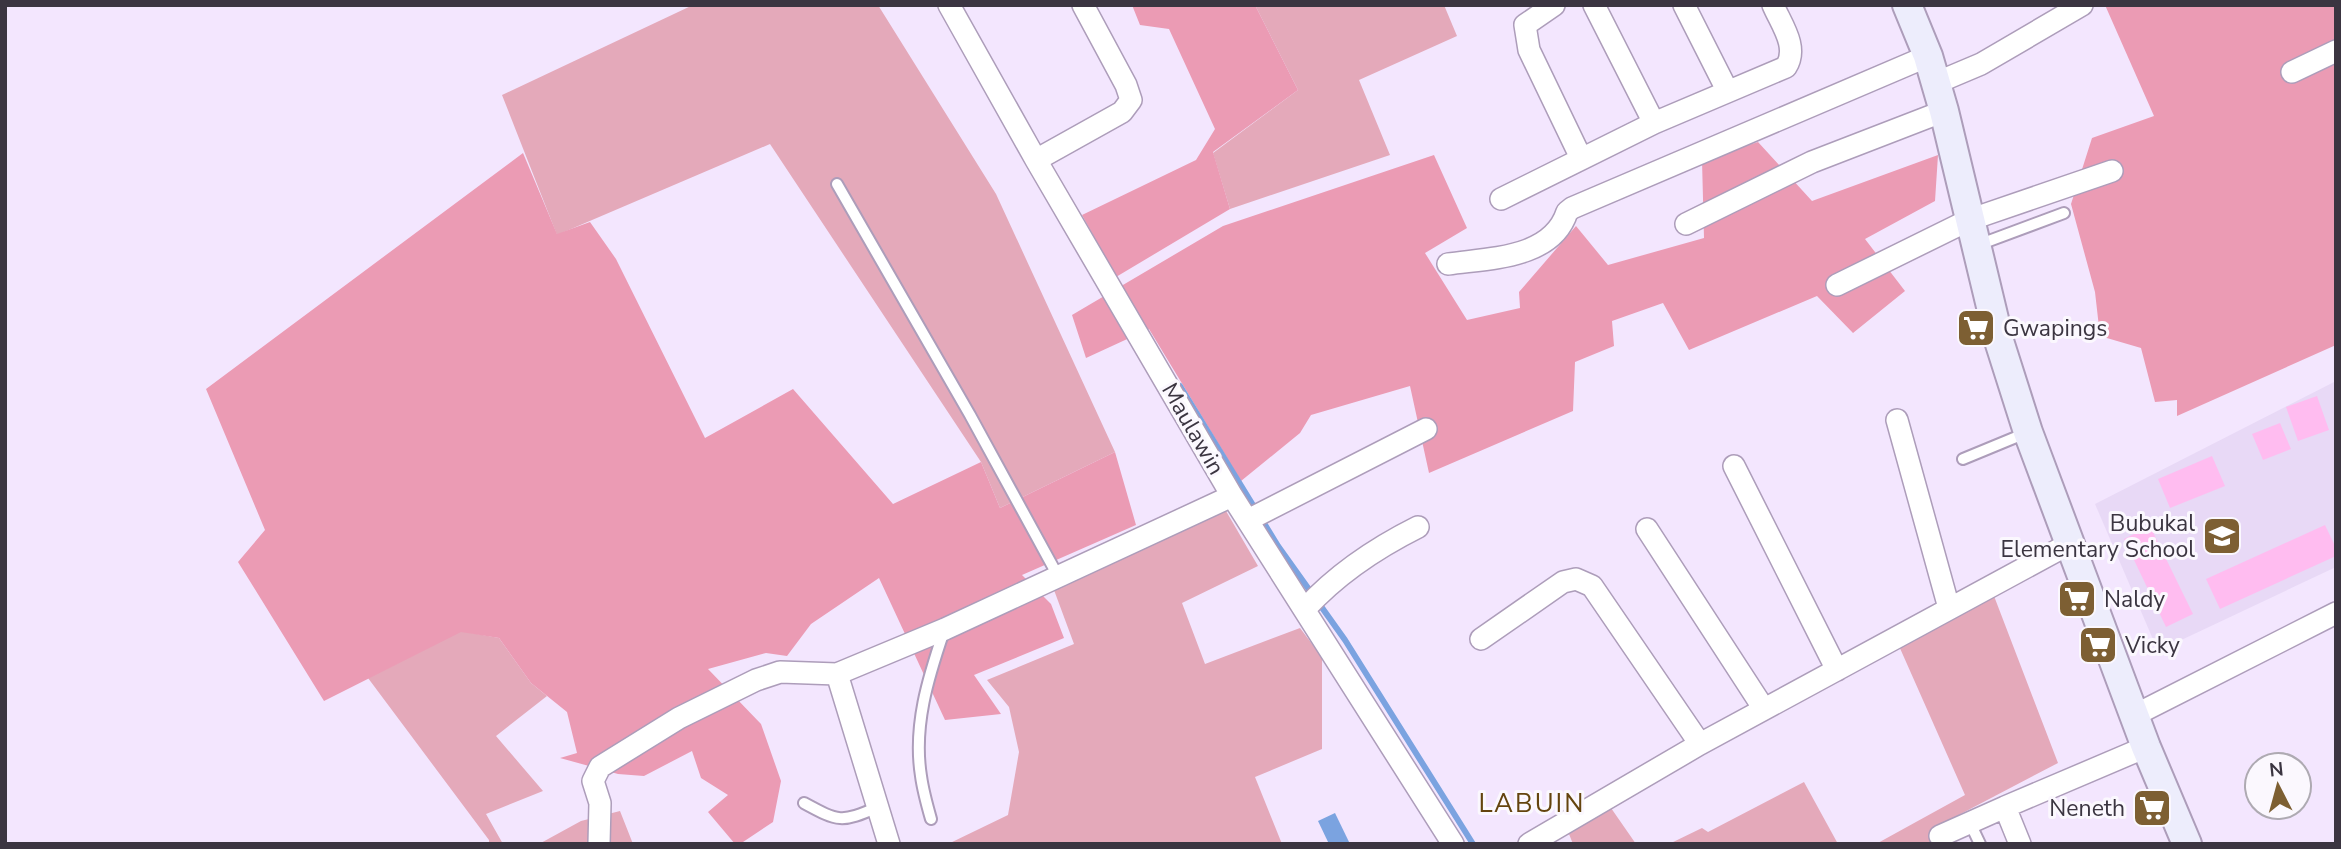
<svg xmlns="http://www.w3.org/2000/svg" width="2341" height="849" font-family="'Nunito Sans',sans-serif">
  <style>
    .built { fill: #e8d9f6 }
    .green { fill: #e4a9ba }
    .forest { fill: #eb9bb4 }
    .water { fill: #7ba3e0 }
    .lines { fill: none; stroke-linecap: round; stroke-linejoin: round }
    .stream { stroke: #7ba3e0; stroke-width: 6 }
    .building { fill: #ffbcf0 }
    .lane-casing { stroke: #ad9dba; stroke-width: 14 }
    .street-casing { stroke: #ad9dba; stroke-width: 24 }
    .secondary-casing { stroke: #ad9dba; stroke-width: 32 }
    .lane { stroke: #fff; stroke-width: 10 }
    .street { stroke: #fff; stroke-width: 21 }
    .secondary { stroke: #ededfc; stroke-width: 28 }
    .labels { text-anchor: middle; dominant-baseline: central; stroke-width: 6; stroke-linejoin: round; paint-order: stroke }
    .poi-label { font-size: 23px; fill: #3b3541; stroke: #fbf8fe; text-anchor: start }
    .street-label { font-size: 23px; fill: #3b3541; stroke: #fbf8fe }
    .quarter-label { font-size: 26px; letter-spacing: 2px; fill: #64440e; stroke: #fbf8fe }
  </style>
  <rect width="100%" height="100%" fill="#f3e6fe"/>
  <path class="built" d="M2336,381v186l-178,84 -63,-147z"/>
  <path class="green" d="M693,5h185l118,189 119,258 -115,56 -19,-46 -211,-318 -213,91 -55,-140z
    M1255,5h189l13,31 -98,44 31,75 -160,54 -17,-56 85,-63z
    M1226,511l32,55 -76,37 23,61 95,-36 22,29v92l-67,28 27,67h-334l60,-29 11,-63 -10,-45 -22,-27 87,-36 -20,-54z
    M1994,596l64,167 -126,66v15h-56l89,-49 -66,-149z
    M461,631l38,7 32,45 16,13 -51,40 47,55 -57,23 17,30h-14v-4l-121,-162z
    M1804,782l34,62h-169l33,-16 6,4z
    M1611,808l25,36h-63l-4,-10z
    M620,811l13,33h-94l42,-23z"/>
  <path class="forest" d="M1132,5h123l43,85 -85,62 17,57 -114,68 -34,-62 114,-55 19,-31 -46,-100 -29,-4z
    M2105,5h231v340l-159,71v-16l-22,2 -14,-54 -41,-12 -5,-44 -24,-88 21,-66 62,-22z
    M1758,142l54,59 126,-46 -3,46 -70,38 40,52 -52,42 -36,-37 -128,54 -26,-47 -51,18 2,25 -39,16 -2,49 -144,62 -19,-87 -99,29 -11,18 -59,48 -92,-152 -63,29 -14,-43 151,-89 211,-71 33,73 -42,25 42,67 53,-12 -1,-16 57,-66 32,39 96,-27 -2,-78z
    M523,153l34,81 33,-12 26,37 89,179 88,-49 100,115 88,-42 19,46 115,-56 21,73 -114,50 29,29 13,34 -90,37 27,39 -56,6 -66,-142 -68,46 -24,32 -21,-3 -58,16 53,55 20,57 -8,41 -33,22h-5l-27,-32 20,-17 -27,-17 -9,-27 -48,25 -26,-2 -58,-16 17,-5 -10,-41 -36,-29 -32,-45 -38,-6 -137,69 -86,-139 27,-32 -59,-141z"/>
  <path class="water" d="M1335,813l15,31h-21l-11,-23z"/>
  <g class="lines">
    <path class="stream" d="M1180,386l98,160 67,94 128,204"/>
  </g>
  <path class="building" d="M2317,396l12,34 -31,11 -12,-34z
    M2280,423l11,26 -28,11 -11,-26z
    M2212,456l13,30 -55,22 -12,-29z
    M2325,525l11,23v8l-116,53 -14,-30z
    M2150,526l43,88 -27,13 -42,-88z"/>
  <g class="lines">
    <defs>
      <path id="lane" d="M837,184l133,231 88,161
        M1978,245l86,-32
        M1963,459l63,-26
        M804,803c35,19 37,20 74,4
        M931,819c-4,-14 -8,-28 -10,-43 -8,-50 7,-98 23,-145
        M1970,823l10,21"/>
      <path id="street" d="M949,5l87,155 196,336 221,348
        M1554,5l-29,20 4,25 52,108
        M1594,5l60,118
        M1684,5l43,85
        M2292,72l44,-21
        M1936,83l45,-19 101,-59
        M1036,160l86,-48 9,-12 -5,-15 -43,-80
        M1501,199l153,-76 132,-56c13,-20 -5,-43 -13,-62
        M1686,224l126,-62 132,-51
        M1448,264c41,-6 104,-5 119,-52l5,-4 356,-152
        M1837,285l132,-65 143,-49
        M1897,420l52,188
        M1734,466l103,204
        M1248,520l178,-91
        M1647,529l117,180
        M1305,609c31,-34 71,-61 113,-82
        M1481,639l82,-57 13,-3 16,7 108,158
        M2135,715l201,-102
        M1940,836l65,-29
        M599,844l1,-41 -7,-22 7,-14 79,-49 77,-38 24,-8 57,2
        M889,844l-52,-170 108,-45 287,-133
        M1529,844l171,-100 369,-200
        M2020,844l-15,-37 141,-60"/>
      <path id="secondary" d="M1907,5l21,51 16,55 56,233 28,88 118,315 41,97"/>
    </defs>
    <use href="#lane" class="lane-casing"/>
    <use href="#street" class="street-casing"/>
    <use href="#secondary" class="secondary-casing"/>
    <use href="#lane" class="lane"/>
    <use href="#street" class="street"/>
    <use href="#secondary" class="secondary"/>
  </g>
  <defs>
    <symbol id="supermarket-square" viewBox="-11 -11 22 22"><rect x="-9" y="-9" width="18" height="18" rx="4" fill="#7d5f33" stroke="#fbf8fe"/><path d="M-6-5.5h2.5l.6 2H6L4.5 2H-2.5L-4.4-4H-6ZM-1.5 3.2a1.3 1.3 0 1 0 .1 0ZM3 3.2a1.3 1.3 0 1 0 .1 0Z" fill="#fff"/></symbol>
    <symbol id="school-square" viewBox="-11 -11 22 22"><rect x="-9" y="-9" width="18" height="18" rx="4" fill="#7d5f33" stroke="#fbf8fe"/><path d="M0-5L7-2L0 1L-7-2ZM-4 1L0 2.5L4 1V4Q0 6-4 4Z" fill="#fff"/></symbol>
  </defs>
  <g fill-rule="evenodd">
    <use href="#supermarket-square" x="1954" y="306" width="44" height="44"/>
    <use href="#school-square" x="2200" y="514" width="44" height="44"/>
    <use href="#supermarket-square" x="2055" y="577" width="44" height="44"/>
    <use href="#supermarket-square" x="2076" y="623" width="44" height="44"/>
    <use href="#supermarket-square" x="2130" y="786" width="44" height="44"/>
  </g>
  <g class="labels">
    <g class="poi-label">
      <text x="2003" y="328">Gwapings</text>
      <text x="2195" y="523" text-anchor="end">Bubukal<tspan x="2195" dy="26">Elementary School</tspan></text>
      <text x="2104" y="599">Naldy</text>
      <text x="2125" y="645">Vicky</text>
      <text x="2125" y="808" text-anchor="end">Neneth</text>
    </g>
    <g class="street-label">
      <text transform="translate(1193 429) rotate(60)">Maulawin</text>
    </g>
    <g class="quarter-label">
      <text x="1532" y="803">LABUIN</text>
    </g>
  </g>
  <rect width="2341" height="849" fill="none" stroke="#3b3541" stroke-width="14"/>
  <g transform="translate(2278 786) rotate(354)"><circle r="33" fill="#fbf8fe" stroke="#aeaab2" stroke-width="2"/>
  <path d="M0-5L12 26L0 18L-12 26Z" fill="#7d5f33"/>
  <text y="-10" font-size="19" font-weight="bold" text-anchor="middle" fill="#3b3541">N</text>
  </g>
</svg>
